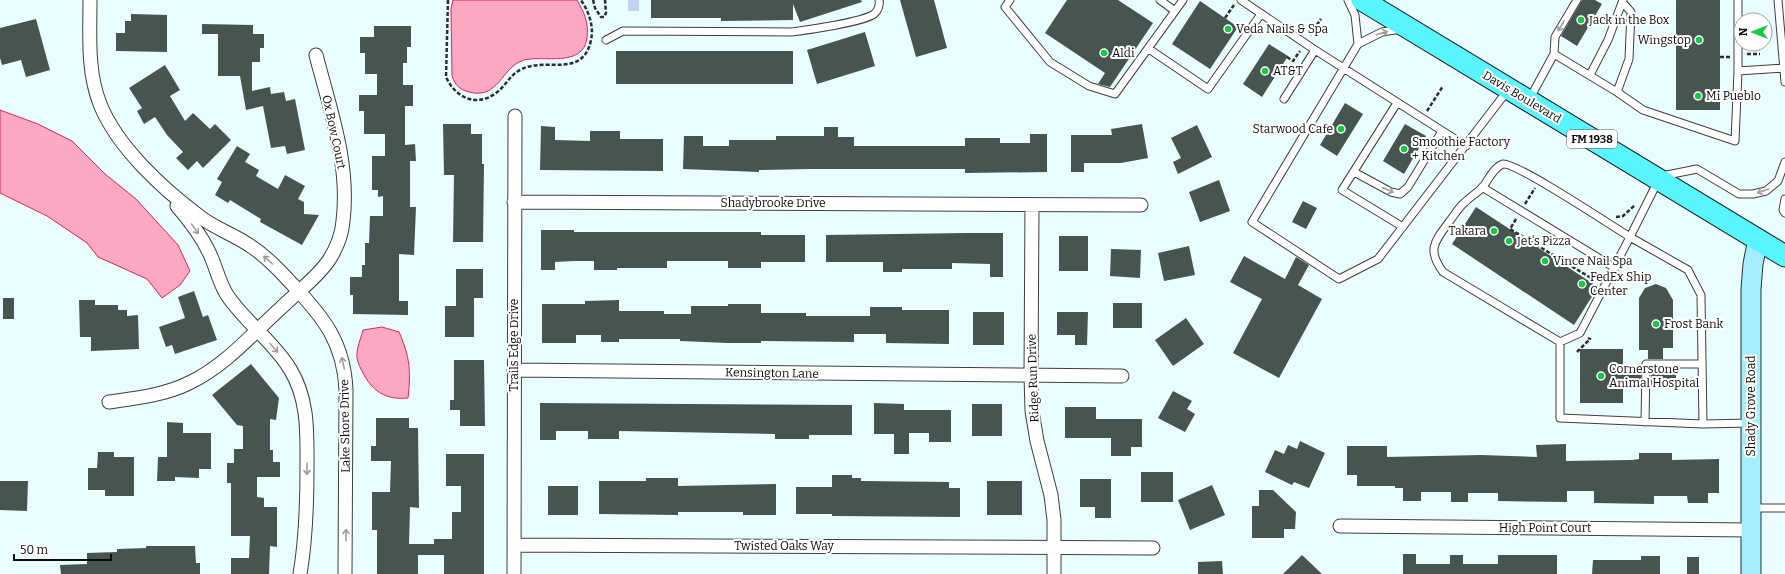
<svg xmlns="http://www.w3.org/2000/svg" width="1785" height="574" font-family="Bitter,serif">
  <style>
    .pitch { fill: #c2d3f3 }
    .water { fill: #fca8c3; stroke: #da285c }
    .building { fill: #465550 }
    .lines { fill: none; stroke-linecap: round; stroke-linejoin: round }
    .lane-casing { stroke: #3e3e3e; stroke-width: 9 }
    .street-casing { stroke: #3e3e3e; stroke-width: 15 }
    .secondary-casing { stroke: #2d2d2d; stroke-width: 21 }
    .primary-casing { stroke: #1c1c1c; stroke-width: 23 }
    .path { stroke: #2d2d2d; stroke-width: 2.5; stroke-dasharray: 4 2; stroke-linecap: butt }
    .lane { stroke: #fff; stroke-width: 7 }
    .street { stroke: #fff; stroke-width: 13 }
    .secondary { stroke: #a4edff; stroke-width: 19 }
    .primary { stroke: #59f5ff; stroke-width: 21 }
    .oneway { stroke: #9d9d9d }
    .poi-dot { fill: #17c744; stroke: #fff; stroke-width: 1.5 }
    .labels { text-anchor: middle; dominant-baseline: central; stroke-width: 4; stroke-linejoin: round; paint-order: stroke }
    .shield { fill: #fff; stroke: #545454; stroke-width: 1 }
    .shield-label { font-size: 11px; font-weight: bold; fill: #0b0b0b }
    .poi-label { font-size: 12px; fill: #0b0b0b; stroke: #fff; text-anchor: start }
    .street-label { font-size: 12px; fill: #0b0b0b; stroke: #fff }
  </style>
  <rect width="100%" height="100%" fill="#e9fdff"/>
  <path class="pitch" d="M628,0h11v11h-11z"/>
  <path class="water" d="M453,0h124c7,12 12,23 10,38 -4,30 -43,17 -63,22 -23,7 -25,40 -55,32 -9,-2 -14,-7 -17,-16l-1,-67z
    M0,110l38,14 34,17 33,33 31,25 42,46 12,26 -10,14 -18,13 -15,-19 -49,-22 -11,-14 -40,-27 -47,-23z
    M382,327l17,5c11,25 12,39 9,66 -20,2 -34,-5 -44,-23 -3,-6 -6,-11 -7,-17 -1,-9 4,-20 6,-28z"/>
  <path class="building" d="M651,0h210l1,2 -62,20 -7,-18v16l-72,1v-3h-70z
    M900,0h34l13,48 -31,9z
    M1067,0h51l35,23 -43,64 -12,-3 7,-11 -60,-40z
    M1582,0h13l7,4 -25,42 -16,-10z
    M1676,0h44v110h-44z
    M1200,1l38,26 -28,42 -38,-25z
    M131,14l36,1v37l-51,-1v-18h9v-12h6z
    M36,19l14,51 -24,7 -5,-17 -19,5 -2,-7v-30z
    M202,24l51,1v9h11v14h-4v14h-8v29l18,-4 1,7 13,-2 2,9 9,-2 10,51 -18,4 -2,-8 -14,2 -8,-42 -17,4 -6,-34h-22v-42h-16z
    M374,26h37v21h-4v16h-4v22h10v21h-8v39l10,-1 1,17h-6v46h6l-2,48 -15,-1v47h9v14l-55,-1v-19h-3v-18h12v-12h3v-22h4l1,-27h13v-20l-5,1v-7h-6v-34h13v-22h-21v-23h-5v-16h18v-21h-12v-21h-5v-16h14z
    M865,32l10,34 -58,18 -10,-34z
    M1269,44l19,12 -26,41 -19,-13z
    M616,51h177v33h-177z
    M165,65l15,25 -10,6 15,25 8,-8 17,16 5,-5 16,16 -28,28 -6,-7 -9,9 -12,-12 7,-6 -16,-17 -12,-18 -11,7 -7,-13 5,-3 -13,-20z
    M1345,103l18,11 -26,42 -17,-11z
    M443,124h28v10h11v30h2l-1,78h-30l1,-67h-10z
    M1142,124l6,34 -27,5h-37v9h-13v-37h41l-1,-6z
    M1405,124l21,12 -22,38 -21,-13z
    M1197,125l15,32 -34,17 -5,-12 8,-4 -10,-20z
    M541,126l14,1v13l35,1v-10h30v8h43v32l-123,-1z
    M824,127h14v10h16v9h111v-8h35v5h30v-9h17v38l-82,1v-4h-156l-50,1v2l-76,-3 1,-33h19v10h26v-6h47v-4h48z
    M237,146l13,8 -5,8 14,8 -3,6 22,13 7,-14 20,11 -7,13 6,3v12l15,1 -17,30 -42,-23 1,-3 -31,-19 -2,3 -13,-8 7,-13 -5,-3z
    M1219,180l11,31 -30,11 -11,-30z
    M1303,201l14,7 -11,21 -14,-7z
    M1476,207l122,80 -24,38 -122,-81z
    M541,230h33v2h187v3h44v27h-44v6h-33v-7h-61v7h-50v2h-23v-9h-20l-19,1v8h-14z
    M968,233h35v44h-13v-13l-38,-1v6h-50v3h-19v-10h-57v-27z
    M1059,236h29v35h-29z
    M1189,246l6,29 -31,6 -6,-28z
    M1111,249l30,1 -1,28 -30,-2z
    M1244,256l41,23 11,-22 13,8 -11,20 24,14 -43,79 -46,-25 29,-54 -32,-17z
    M456,269h27v29h-9v39h-29v-31h11z
    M1656,284l10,4 7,12v48h-10v11h-15v-9h-9v-52l6,-10z
    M194,291l9,26 5,-2 9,25 -42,14 -3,-9 -6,2 -7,-20 26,-9 -7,-21z
    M3,298h11v21h-11z
    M79,300h16v5h23v5h9v6l11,-1 1,34 -48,2v-14h-11z
    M619,300v11h45v3h27v-8h37v-2h33v9h45v3h64v-9h32v3h47v34l-63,-1v-9h-32v8l-93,-1v2h-33l-48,-2v-2h-61v3h-18v-7h-25v8h-34v-39h43v-3z
    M1113,303h29v25h-29z
    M973,312h31v33h-31z
    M1057,312h31l-1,33h-12v-10h-18z
    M1186,318l18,26 -31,22 -18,-26z
    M1580,349h43v24h18v14h-18v16h-43z
    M454,360h30l1,66h-25v-16h-10v-10h4z
    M251,364l28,34 -3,22 -6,-1v31h3v12h7v15h-23v20l7,1v9h13v40l-7,-1 -1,28h-38v-16h18l1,-22h-19v-53h-4v-20h7v-14h9v-23l-6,-1 -25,-30z
    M1651,369h12v4h13v13h-25z
    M1173,391l19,10 -5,8 8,5 -10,18 -27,-14z
    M540,403l312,2v30h-43v4h-34v-5l-156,-3v8h-31v-8h-32v9h-16z
    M874,403l30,1v6h47v32h-22v-9h-20v21h-15v-20h-20z
    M972,404h30v32h-30z
    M1065,407h31v12h46v28h-11v9h-20v-18h-46z
    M376,418h33v10h9l1,80 -9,-1 -1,37h25v-5h18v-27h9v-26h-15v-32h38v120h-40v-19h-26v19h-41v-44h-5v-38h18l1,-31h-20v-15h5z
    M167,422l16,1v10h28v36h-12v9l-24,-1v4h-18l1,-24h9z
    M1300,441l25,12 -16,35 -15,-6 -2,3 -27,-13 10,-22 9,4 4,-9 9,4z
    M1566,444v17l66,-1 7,-1v-6h33v7l47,-1v34h-11v10h-20l-1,-7h-33v8l-60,-1v-12h-27v11l-69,-1v-8h-30v9h-17v-10h-30v9h-18v-13h-8v-2h-38v-11h-10v-29h40v11l94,-2 56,2 -1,-12z
    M98,452h16v5h20v39h-29v-6h-17v-22h9z
    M1141,472h32v30h-32z
    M832,475h20v3h9v3l88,1v6h11v29l-128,-1v-2h-36v-27h36z
    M646,478h32v8l98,-2v31h-33v-3h-65v3l-79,-1v-33h47z
    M1080,479h31v39h-16v-11h-15z
    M0,481h28l-1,30 -27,-1z
    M987,481h35v34h-35z
    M1212,485l13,30 -35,15 -12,-30z
    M548,486h30v29h-30z
    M1259,490h14l23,22 -1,17h-11v9h-32v-32h7z
    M146,546h49l1,17h4v11h-139l-1,-9 27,-1v-11l30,-1v-3l29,-1z
    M1403,554h13v10h34v-9h13v9h35v-9h59v19h-154z
    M1302,555l20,19h-39z
    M1641,556h19v18h-68l1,-14h48z
    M1687,557h12v17h-12z
    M1222,561l1,13h-25v-12z"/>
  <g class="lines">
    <defs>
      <path id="lane" d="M1010,0l-5,7 45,55 39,24 26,8 68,-94
        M1160,0l15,11
        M1241,0l74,50 151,96
        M1348,0l7,15 3,29
        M1778,0l7,82
        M1401,29l-19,3 -24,12 -106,178 87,57 39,-20 130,-169
        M606,40l17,-9 169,1c16,-2 71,-10 82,-18 4,-3 6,-9 5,-14
        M1149,49l59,40 53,-75
        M1554,54l63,38 26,18 92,31 3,-70 46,-3
        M1738,71v-71
        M1590,75l18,-35 15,-40
        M1617,92l12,-33 2,-47 -8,-9
        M1530,98l24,-44 1,-17 22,-37
        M1284,99l31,-49
        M1397,103l-55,87 61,37
        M1354,172l37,20 9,2 8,-7 34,-56
        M1662,176l35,-7 42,25h14l13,-3 12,-10 7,-19
        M1658,181l-28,56c-18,-11 -114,-75 -127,-73 -9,3 -15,16 -20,23 -6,6 -13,10 -19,16 -6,5 -10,13 -15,19 -15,20 -22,28 -6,50l117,70v76l143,6 48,-1
        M1482,187l133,81
        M1785,199l-2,11 2,3
        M1560,342l20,-9 50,-96 58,33 13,25 2,129
        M1645,422l1,-58h56
        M1751,508h34"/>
      <path id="street" d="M90,0c0,35 -3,71 10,104 17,43 63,85 99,112 15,12 34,18 50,29 17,11 30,25 44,40 31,33 51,58 53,105l-1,184
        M514,202l627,3
        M1032,205l-1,170 1,36 5,30 14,54 3,25v54
        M177,206c14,16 27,33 35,53 5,12 8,25 15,36 18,27 46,46 63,74 19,31 17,65 17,100 0,35 -1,70 -7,105
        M514,370l608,6
        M109,402c28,-4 57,-7 82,-20 35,-17 62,-49 91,-75 15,-15 35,-29 47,-47 7,-11 13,-25 14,-39 7,-57 -13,-112 -27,-166
        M1340,526l410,4
        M514,545l639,3
        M514,574l1,-458"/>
      <path id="secondary" d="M1751,574v-285l2,-25 5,-25"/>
      <path id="primary" d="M1362,0l423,256"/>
    </defs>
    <use href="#lane" class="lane-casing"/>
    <use href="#street" class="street-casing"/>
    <use href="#secondary" class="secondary-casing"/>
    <use href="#primary" class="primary-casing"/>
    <path class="path" d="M448,0l-2,77c9,20 30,31 50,16 10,-7 14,-19 26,-24 24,-12 61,10 69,-29 3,-14 -2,-28 -10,-40
      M593,0l2,8 6,9h3l2,-4 -1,-13
      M1225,18l9,-13
      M1310,35l11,-16
      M1747,54h13
      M1287,57l6,4 7,-10
      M1720,57h10
      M1427,111l16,-25
      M1525,204l10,-16
      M1616,217l7,-1 12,-11
      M1516,219l-6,10 86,52
      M1577,352l13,-13 -2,-1"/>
    <use href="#lane" class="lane"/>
    <use href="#street" class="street"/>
    <use href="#secondary" class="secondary"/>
    <use href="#primary" class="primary"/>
  </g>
  <defs><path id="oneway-shaft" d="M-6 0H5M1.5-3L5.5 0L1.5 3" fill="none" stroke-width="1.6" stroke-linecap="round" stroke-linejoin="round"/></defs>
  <g class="oneway">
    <use href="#oneway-shaft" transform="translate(1561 26) rotate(121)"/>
    <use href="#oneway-shaft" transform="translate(1382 33) rotate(-16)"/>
    <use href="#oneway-shaft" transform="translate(1388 190) rotate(24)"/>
    <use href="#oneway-shaft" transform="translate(1763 191) rotate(161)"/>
    <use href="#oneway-shaft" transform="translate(195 229) rotate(56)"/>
    <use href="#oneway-shaft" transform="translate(268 260) rotate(-138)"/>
    <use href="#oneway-shaft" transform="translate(274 348) rotate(48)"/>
    <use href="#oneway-shaft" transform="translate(343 363) rotate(-103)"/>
    <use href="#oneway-shaft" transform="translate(307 469) rotate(90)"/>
    <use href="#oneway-shaft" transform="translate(346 535) rotate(-90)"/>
  </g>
  <g class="poi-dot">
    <circle cx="1581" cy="20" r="4"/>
    <circle cx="1228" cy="29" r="4"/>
    <circle cx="1699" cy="40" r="4"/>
    <circle cx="1104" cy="53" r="4"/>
    <circle cx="1265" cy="71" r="4"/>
    <circle cx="1698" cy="96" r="4"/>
    <circle cx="1341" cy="129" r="4"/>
    <circle cx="1404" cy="149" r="4"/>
    <circle cx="1494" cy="231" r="4"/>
    <circle cx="1509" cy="241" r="4"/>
    <circle cx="1545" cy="261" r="4"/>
    <circle cx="1582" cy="284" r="4"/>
    <circle cx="1656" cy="324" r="4"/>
    <circle cx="1601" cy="376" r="4"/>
  </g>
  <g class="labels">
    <rect class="shield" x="1567" y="130" width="50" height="18" rx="3"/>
    <g class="shield-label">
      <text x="1592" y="139">FM 1938</text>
    </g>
    <g class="poi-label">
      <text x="1589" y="20">Jack in the Box</text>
      <text x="1236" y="29">Veda Nails &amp; Spa</text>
      <text x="1691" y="40" text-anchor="end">Wingstop</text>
      <text x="1112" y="53">Aldi</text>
      <text x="1273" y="71">AT&amp;T</text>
      <text x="1706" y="96">Mi Pueblo</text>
      <text x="1333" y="129" text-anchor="end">Starwood Cafe</text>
      <text x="1412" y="142">Smoothie Factory<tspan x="1412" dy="14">+ Kitchen</tspan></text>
      <text x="1486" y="231" text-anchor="end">Takara</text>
      <text x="1517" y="241">Jet's Pizza</text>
      <text x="1553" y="261">Vince Nail Spa</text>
      <text x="1590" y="277">FedEx Ship<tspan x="1590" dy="14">Center</tspan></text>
      <text x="1664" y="324">Frost Bank</text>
      <text x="1609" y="369">Cornerstone<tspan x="1609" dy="14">Animal Hospital</tspan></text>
    </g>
    <g class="street-label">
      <text transform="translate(1522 97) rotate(31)">Davis Boulevard</text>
      <text transform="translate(334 132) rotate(78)">Ox Bow Court</text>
      <text x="773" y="203">Shadybrooke Drive</text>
      <text transform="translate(514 345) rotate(-90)">Trails Edge Drive</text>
      <text transform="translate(772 373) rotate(1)">Kensington Lane</text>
      <text transform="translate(1033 378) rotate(-92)">Ridge Run Drive</text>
      <text transform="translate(1751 406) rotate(-90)">Shady Grove Road</text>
      <text transform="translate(345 426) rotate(-91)">Lake Shore Drive</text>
      <text x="1545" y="528">High Point Court</text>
      <text x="784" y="546">Twisted Oaks Way</text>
    </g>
  </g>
  <g transform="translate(1753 32) rotate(270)"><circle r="19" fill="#ffffff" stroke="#9d9d9d"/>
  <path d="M0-3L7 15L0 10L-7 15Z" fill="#17c744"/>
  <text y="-6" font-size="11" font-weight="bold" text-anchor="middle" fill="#0b0b0b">N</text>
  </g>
  <path d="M14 554v6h97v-6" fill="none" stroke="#0b0b0b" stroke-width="2"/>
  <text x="20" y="554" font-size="12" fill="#0b0b0b" stroke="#ffffff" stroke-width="3" paint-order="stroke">50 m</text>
</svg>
